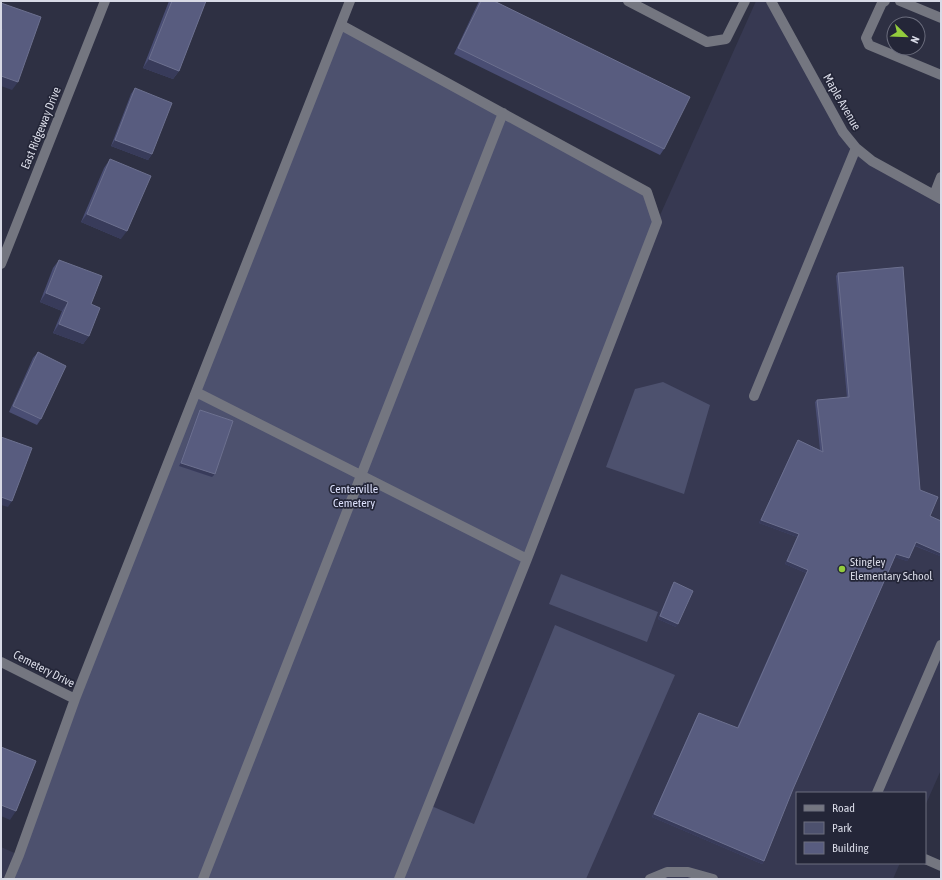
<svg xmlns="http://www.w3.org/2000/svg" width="942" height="880" font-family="'Asap Condensed',sans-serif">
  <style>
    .built { fill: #373952 }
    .green { fill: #4d516e }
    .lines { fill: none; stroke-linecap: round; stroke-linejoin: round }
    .minor { stroke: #747680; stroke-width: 10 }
    .wall { fill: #494d73 }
    .shaded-wall { fill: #383b5a }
    .building { fill: #585c7f; stroke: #6c708f }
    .poi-dot { fill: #93cc3d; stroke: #242638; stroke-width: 1.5 }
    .labels { text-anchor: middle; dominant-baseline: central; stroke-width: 3.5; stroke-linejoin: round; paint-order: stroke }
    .street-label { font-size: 12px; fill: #d8dae6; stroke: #242638 }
    .park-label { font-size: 12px; fill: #dee2fe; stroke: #242638 }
    .poi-label { font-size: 12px; fill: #d8dae6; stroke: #242638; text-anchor: start }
  </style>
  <rect width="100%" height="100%" fill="#2e3043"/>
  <path class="built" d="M756,1h15l85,147 85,51v571l-16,36v-13h-128v70h103l-7,16h-496l260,-657z
    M1,847l18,8 -10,24h-8z"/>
  <path class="green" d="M341,25l306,167 10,30 -228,583 45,19 81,-199 120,50 -89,204h-577z
    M663,382l47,23 -26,89 -78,-27 29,-78z
    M561,574l97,38 -11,30 -98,-38z"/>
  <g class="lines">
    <path class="minor" d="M628,1l79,41 19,-3 19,-38
      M771,1l72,131 13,16 16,13 69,38
      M885,1l-3,2 -16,35 3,7 72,30
      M900,1l41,17
      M341,25l306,167 10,30 -130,337 -128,320
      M934,195l7,-18
      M1,264l104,-263
      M196,392l331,167
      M754,396l102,-248
      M1,662l74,37
      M877,793l64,-148
      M925,859l16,7
      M9,879l10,-24 56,-156 275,-698
      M203,879l300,-766
      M650,879l17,-7h21l25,7"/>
  </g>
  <path class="wall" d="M169,1h37l-27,70 -6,8 -30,-11z
    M479,1h15l170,148 -4,6 -206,-101z
    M135,88l17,66 -4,6 -37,-14 20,-52z
    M110,159l11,80 -40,-17 23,-54z
    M59,260l32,44 -2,32 -6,8 -30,-11 9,-22 -22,-9 13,-34z
    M838,273l82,217 10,26 10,40 -25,-10 -6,12 -2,3 -12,-4 -102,232 -29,72 -2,3 -110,-47 45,-101 2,-3 38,15 69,-155 -21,-9 12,-27 -38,-14 37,-80 2,-3 22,10 -5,-48 2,-2 30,-2 -11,-122z
    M38,352l3,67 -4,6 -28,-13 24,-54z
    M200,410l15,64 -3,3 -33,-11 19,-53z
    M674,582l2,45 -18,-8 14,-34z"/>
  <path class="shaded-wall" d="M149,59l30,12 -6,8 -30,-11z
    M1,76l17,6 -6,8 -11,-4z
    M115,140l37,14 -4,6 -37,-14z
    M87,214l40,17 -6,8 -40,-17z
    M46,293l22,9 -6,9 -22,-9z
    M59,324l30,12 -6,8 -30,-11z
    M181,463l34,11 -3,3 -33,-11z
    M1,497l11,4 -4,6 -7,-2z
    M761,520l38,14 -2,3 -38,-14z
    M916,542l25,11v2l-1,1 -26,-11z
    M896,554l13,4 -2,3 -13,-4z
    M787,561l21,9 -2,3 -21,-9z
    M660,616l18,8 -2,3 -18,-8z
    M1,805l15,6 -6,9 -9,-4z
    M654,814l110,47 -2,3 -110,-47z"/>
  <path class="building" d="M172,1h34l-27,70 -30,-12z
    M481,1h13l196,96 -26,52 -206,-101z
    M1,3l40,14 -23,65 -17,-6v-45l1,-2 -1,-1z
    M135,88l37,15 -20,51 -37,-14z
    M110,159l41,17 -24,55 -40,-17z
    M59,260l43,16 -11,28 9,4 -11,28 -30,-12 9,-22 -22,-9z
    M903,267l17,223 18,7 -8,19 11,5v32l-25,-11 -7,16 -13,-4 -103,235 -29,72 -110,-47 45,-101 39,15 70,-158 -21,-9 12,-27 -38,-14 37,-80 25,12 -6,-52 32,-3 -11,-124z
    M38,352l28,14 -25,53 -28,-13z
    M200,410l33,11 -18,53 -34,-11z
    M1,437l31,11 -20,53 -11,-4z
    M674,582l19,9 -15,33 -18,-8z
    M1,747l35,14 -20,50 -15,-6z"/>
  <circle class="poi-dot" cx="842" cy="569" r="4"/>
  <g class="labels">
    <g class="street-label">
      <text transform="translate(842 102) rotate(60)">Maple Avenue</text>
      <text transform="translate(41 128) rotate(-68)">East Ridgeway Drive</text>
      <text transform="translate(44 669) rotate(27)">Cemetery Drive</text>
    </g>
    <g class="park-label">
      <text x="354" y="489">Centerville<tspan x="354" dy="14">Cemetery</tspan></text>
    </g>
    <g class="poi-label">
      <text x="850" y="562">Stingley<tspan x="850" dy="14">Elementary School</tspan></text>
    </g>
  </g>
  <rect width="942" height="880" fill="none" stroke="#d8dae6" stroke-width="4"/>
  <rect x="796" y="792" width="130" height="72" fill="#242638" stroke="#6c6e7e"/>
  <rect x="804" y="805" width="20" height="6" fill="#747680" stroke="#6c6e7e"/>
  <text x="832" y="812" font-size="12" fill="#d8dae6">Road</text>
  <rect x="804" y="822" width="20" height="12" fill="#4d516e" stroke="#6c6e7e"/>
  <text x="832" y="832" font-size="12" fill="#d8dae6">Park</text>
  <rect x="804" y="842" width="20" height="12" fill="#585c7f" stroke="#6c6e7e"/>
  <text x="832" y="852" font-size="12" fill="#d8dae6">Building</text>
  <g transform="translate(906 36) rotate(113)"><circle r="19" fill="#242638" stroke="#6c6e7e"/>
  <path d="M0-3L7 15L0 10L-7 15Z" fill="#93cc3d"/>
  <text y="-6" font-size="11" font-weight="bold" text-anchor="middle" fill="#d8dae6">N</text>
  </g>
</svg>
